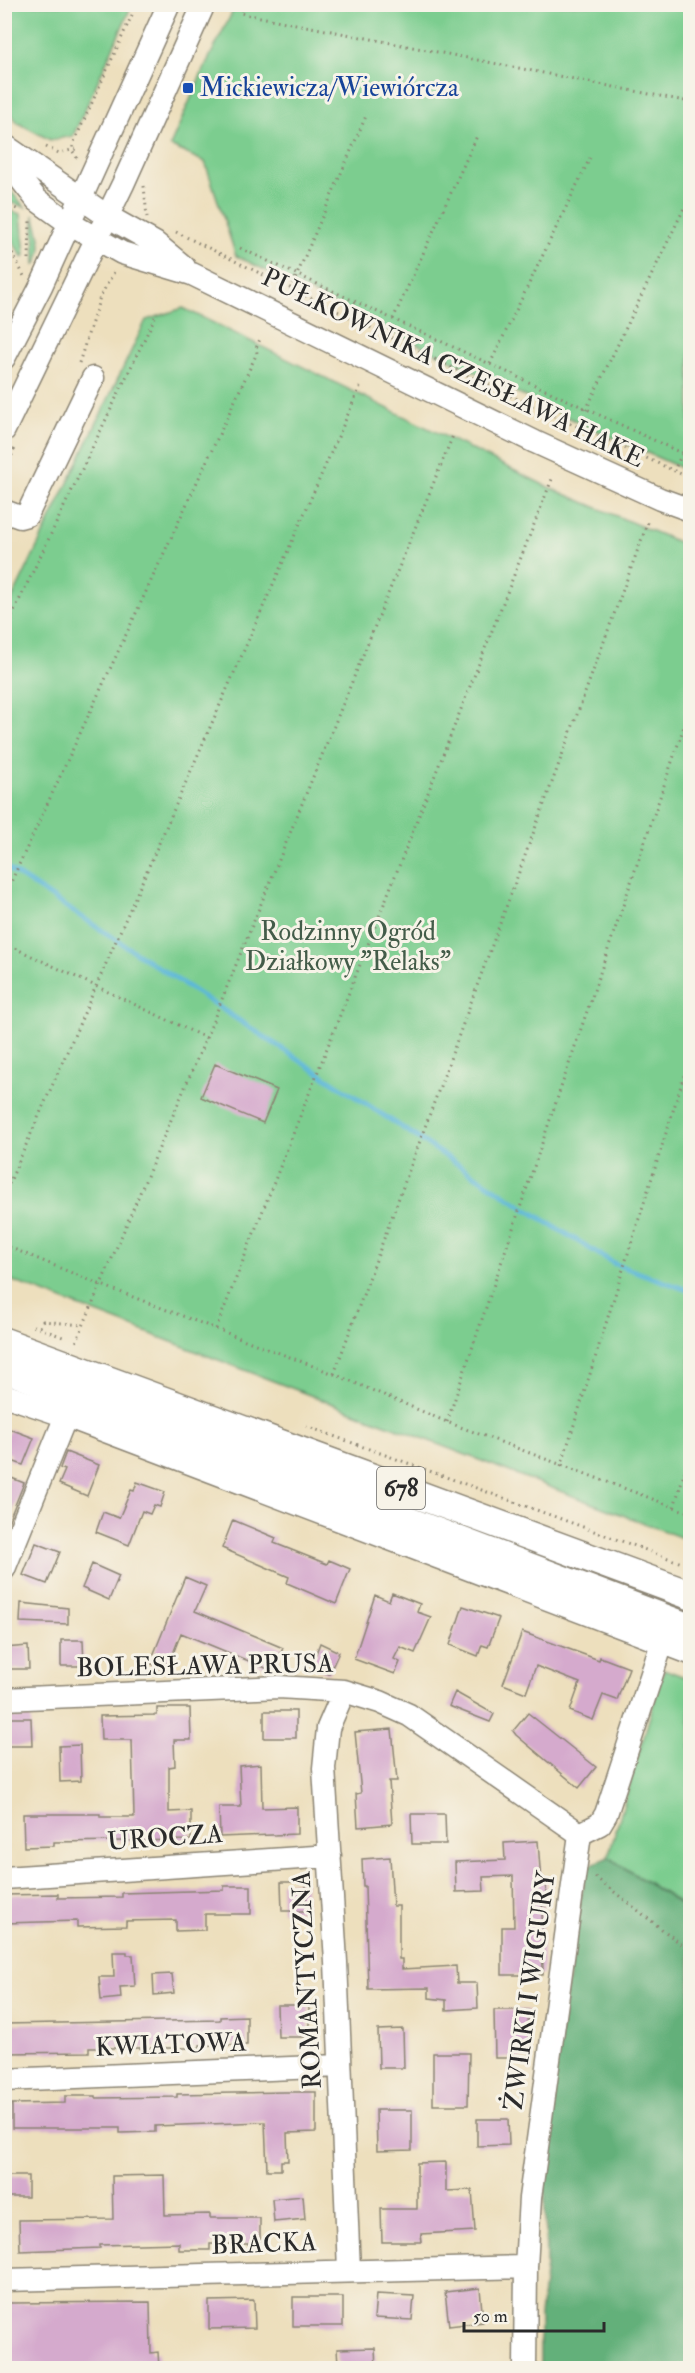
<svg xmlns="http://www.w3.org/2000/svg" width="695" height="2373" font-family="'IM FELL Double Pica',serif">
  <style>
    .green { fill: #7bcd8f; stroke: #537c5d; stroke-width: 1.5 }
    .forest { fill: #64b07a; stroke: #486e52; stroke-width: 1.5 }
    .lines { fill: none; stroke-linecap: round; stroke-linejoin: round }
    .stream { stroke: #5cb7d9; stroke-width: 5 }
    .building { fill: #d5aacd }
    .minor-casing { stroke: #8c8574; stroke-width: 25 }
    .major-casing { stroke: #8c8574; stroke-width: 31 }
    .path { stroke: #8c8574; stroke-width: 3; stroke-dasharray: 1.5 4.5; stroke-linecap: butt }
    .minor { stroke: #fff; stroke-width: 22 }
    .major { stroke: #fff; stroke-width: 28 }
    .transit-dot { fill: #1a4fb4; stroke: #f7f3e8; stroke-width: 2 }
    .labels { text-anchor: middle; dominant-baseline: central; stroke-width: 6; stroke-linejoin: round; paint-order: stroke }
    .shield { fill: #f7f3e8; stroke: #686764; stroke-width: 1.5 }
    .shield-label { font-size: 24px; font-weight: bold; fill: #2b2b2b }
    .transit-label { font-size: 26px; fill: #164399; stroke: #f7f3e8; text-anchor: start }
    .street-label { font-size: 26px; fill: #2b2b2b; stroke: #f7f3e8 }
    .park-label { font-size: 26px; fill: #435c49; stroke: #f7f3e8 }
  </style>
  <rect width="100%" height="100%" fill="#f7f3e8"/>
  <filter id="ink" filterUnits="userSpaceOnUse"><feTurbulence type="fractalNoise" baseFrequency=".0167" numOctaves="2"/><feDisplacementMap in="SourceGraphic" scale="12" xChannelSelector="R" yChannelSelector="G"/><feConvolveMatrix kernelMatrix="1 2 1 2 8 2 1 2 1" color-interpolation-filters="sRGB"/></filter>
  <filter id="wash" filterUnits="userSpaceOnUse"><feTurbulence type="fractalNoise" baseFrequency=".008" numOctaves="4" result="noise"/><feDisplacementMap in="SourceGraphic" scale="24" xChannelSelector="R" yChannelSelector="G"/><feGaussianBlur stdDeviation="1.35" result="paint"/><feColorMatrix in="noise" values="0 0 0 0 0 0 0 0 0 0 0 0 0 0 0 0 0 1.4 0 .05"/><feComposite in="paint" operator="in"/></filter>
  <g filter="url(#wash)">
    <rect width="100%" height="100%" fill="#eddfbd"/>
    <path class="green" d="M4,5h128l-59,131 -23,4 -32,-17 -13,-16z
      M236,5h454v467l-110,-49 -344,-167 -31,-94 -35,-16 33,-76z
      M5,185l20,22 -20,-6z
      M4,209l17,5 4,41 -2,3 -18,-29z
      M34,215c5,17 12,34 1,50z
      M183,308l365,179 142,60v994l-685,-263 -1,-662 142,-296z
      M664,1669l26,10v231l-82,-53z"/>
    <path class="forest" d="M608,1857l82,54v457h-150v-53l6,-50 -2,-124 36,-239 8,-36z"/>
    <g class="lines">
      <path class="stream" d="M4,866l522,343 89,55 75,27"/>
    </g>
    <g id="blocks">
      <path class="building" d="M215,1064l62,26 -14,33 -62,-26z
        M10,1429l24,9 -11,27 -14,-5 2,-6 -7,-3v-7z
        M66,1452l33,13 -12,31 -28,-12 6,-14 -5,-2z
        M9,1477l15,6 -20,49v-44z
        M137,1482l28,10 -5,15 -6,-2 -4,9 -8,-3 -13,34 -33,-13 7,-20 16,6 12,-28 3,1z
        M233,1520l43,18 -2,5 53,21 2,-4 21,9 -14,35 -49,-21 2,-6 -67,-29z
        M36,1543l24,9 -13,32 -24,-9z
        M92,1564l27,12 -10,24 -27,-12z
        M185,1577l21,9 -11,25 88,37 -10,23 -92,-38 -12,31 -3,-1 -3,6 -13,-6z
        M392,1593l28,11 -3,8 14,5 -16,36 -15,-6 -6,12 6,3 -5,12 -41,-15 21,-64 14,6z
        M21,1603l47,5v16l-48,-2z
        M463,1606l36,12 -11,29 -6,-2 -4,11 -28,-11z
        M522,1632l77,28 1,-3 29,11 -12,32 -14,-5 -10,25 -23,-9 10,-28 -44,-17 -10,27 -23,-9z
        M61,1640h22l1,26h-23z
        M320,1643l19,9 -10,22 -18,-8z
        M28,1646l1,23h-24l-1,-21z
        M455,1692l39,22 -4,8 -41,-16z
        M157,1708h33l1,32h-17l1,26 -6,1v45l22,-1v29l-137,2v4l-30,1 -1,-33h77v3h34l-2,-77h-31l-1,-24 57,-1z
        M264,1711h32v27h-32z
        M528,1713l68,54 -17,21 -63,-53 -3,-4z
        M6,1718h25l1,28h-25z
        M392,1729l5,52h-8l3,43 -34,3 -2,-33 5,-1 -6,-61z
        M80,1745l1,36 -21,1 -1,-36z
        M261,1764l1,44 35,-1v27l-77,3 -1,-30h22l-2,-41z
        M411,1814h34l1,30h-34z
        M538,1841l3,41h5l1,24h-5l1,69h-41v-48h12l-1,-51 -30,1 1,14 -28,1 -1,-30 50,-2 -1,-17z
        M390,1857l3,49h6v53h3v10l54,-3 1,17h20l1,25 -32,2v-10l-17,-2v-10l-61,1 -3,-103h-2l-1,-27z
        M281,1882h25v29h-24z
        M224,1886h27v28h-46v16l-29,1v-11l-50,1v5l-49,1v-6l-73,2v-28l54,-1v4l64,-1v-4l102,-3z
        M113,1952h14v3h6l2,31 -15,1 1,11 -20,2 -2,-23h15z
        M172,1974l2,19 -20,2 -1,-20z
        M277,2005h32v32h-31z
        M494,2010h34l1,48h-34z
        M247,2016v29h-47v3h-111v4l-83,1 -1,-29 215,-4v-3z
        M403,2029l1,39h-25l-1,-38z
        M433,2053h36l-1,52h-35z
        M284,2092h32v40l-29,1 1,28h-7v9h-14l-2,-48 -110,4v6l-35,1v-5h-108v-24l53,-1v-7h31v2l81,-1v-3z
        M376,2110h36v40l-35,1z
        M477,2119h31l1,26 -32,1z
        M446,2162v29l26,-1 3,41 -54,3 1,8h-40l-1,-33h36v-46z
        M164,2175l1,40 45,-1v4h50v26h-50v6h-31v-7l-79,2v3l-80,3 -1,-31 94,-1 -1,-43z
        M4,2176h24v21h-24z
        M303,2196l2,23 -31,3 -2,-23z
        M480,2288l3,34 -34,4 -4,-34z
        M376,2294l38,2 -2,24 -38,-2z
        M293,2297h50v29h-50z
        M254,2300l1,28 -46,1v-28z
        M150,2302l1,51 7,-1 1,16h-150v-65z
        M375,2348l1,20h-32v-4h-6l-1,-15z"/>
    </g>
  </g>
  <g filter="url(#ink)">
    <use href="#blocks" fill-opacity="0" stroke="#8c8574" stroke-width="1.5"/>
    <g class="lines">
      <defs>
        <path id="minor" d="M4,145l103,71 48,27 29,24
          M4,158l33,42 32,23 53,30 70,21 343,168 125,57 30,11
          M4,358l37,-72 128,-282
          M4,430l119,-246 81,-180
          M4,511l16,6 7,-2 66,-137
          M4,1395l62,21 624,237
          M4,1569l62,-153
          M344,1691l-16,37 -4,40 12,194 13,308
          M4,1699l275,-12 65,4 36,11 29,13 171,119
          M4,1878l326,-22
          M4,2080l336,-14
          M4,2280l522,-13
          M525,2368l1,-101 4,-69 50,-364 20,-10 6,-10 56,-171"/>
        <path id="major" d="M4,1342l686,253
          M4,1368l686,260"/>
      </defs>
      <use href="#minor" class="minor-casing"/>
      <use href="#major" class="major-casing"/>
      <path class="path" d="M245,4l-5,9 450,89
        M46,147l13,6 21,-5
        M77,158l-5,-8 2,-8 63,-138
        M144,186l3,31
        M4,204l13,5
        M176,232l326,160 188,86
        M4,237l20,39
        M240,248l450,209
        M29,259l1,-39
        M293,284l73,-168
        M393,319l84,-183
        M79,363l21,-66 14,-25
        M490,364l100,-206
        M586,410l104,-214
        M676,466l14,-28
        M7,491l1,-27 7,-16
        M4,632l151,-315
        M4,897l253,-544 -1,-5 5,-11
        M4,943l202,95 -131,307
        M206,1038l248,-605
        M4,1195l356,-808
        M4,1245l95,39 235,90 113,48 243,91
        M33,1326l30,11
        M40,1327l3,-6 39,4
        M216,1329l336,-850
        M334,1374l314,-852
        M447,1422l243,-713
        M306,1426l384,140
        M561,1466l129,-409
        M674,1507l16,-53
        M595,1877l95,74"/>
      <use href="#minor" class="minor"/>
      <use href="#major" class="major"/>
    </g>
  </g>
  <rect class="transit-dot" x="182" y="82" width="12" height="12" rx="3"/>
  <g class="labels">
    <rect class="shield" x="377" y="1467" width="48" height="42" rx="4.5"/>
    <g class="shield-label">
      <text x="401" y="1488">678</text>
    </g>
    <g class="transit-label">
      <text x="200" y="88">Mickiewicza/Wiewiórcza</text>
    </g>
    <g class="street-label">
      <text transform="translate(453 368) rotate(26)">PUŁKOWNIKA CZESŁAWA HAKE</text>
      <text transform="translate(205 1666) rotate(-1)">BOLESŁAWA PRUSA</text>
      <text transform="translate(165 1838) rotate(-4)">UROCZA</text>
      <text transform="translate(307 1980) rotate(-93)">ROMANTYCZNA</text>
      <text transform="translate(530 1991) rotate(-82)">ŻWIRKI I WIGURY</text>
      <text transform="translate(171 2045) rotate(-2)">KWIATOWA</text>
      <text transform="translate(264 2244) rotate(-2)">BRACKA</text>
    </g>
    <g class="park-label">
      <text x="348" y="932">Rodzinny Ogród<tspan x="348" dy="30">Działkowy "Relaks"</tspan></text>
    </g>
  </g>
  <rect width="695" height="2373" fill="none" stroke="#f7f3e8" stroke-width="24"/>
  <path d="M464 2322v9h140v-9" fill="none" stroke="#2b2b2b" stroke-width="3"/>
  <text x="473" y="2322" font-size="18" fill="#2b2b2b" stroke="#f7f3e8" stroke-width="4.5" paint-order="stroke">50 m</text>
</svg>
